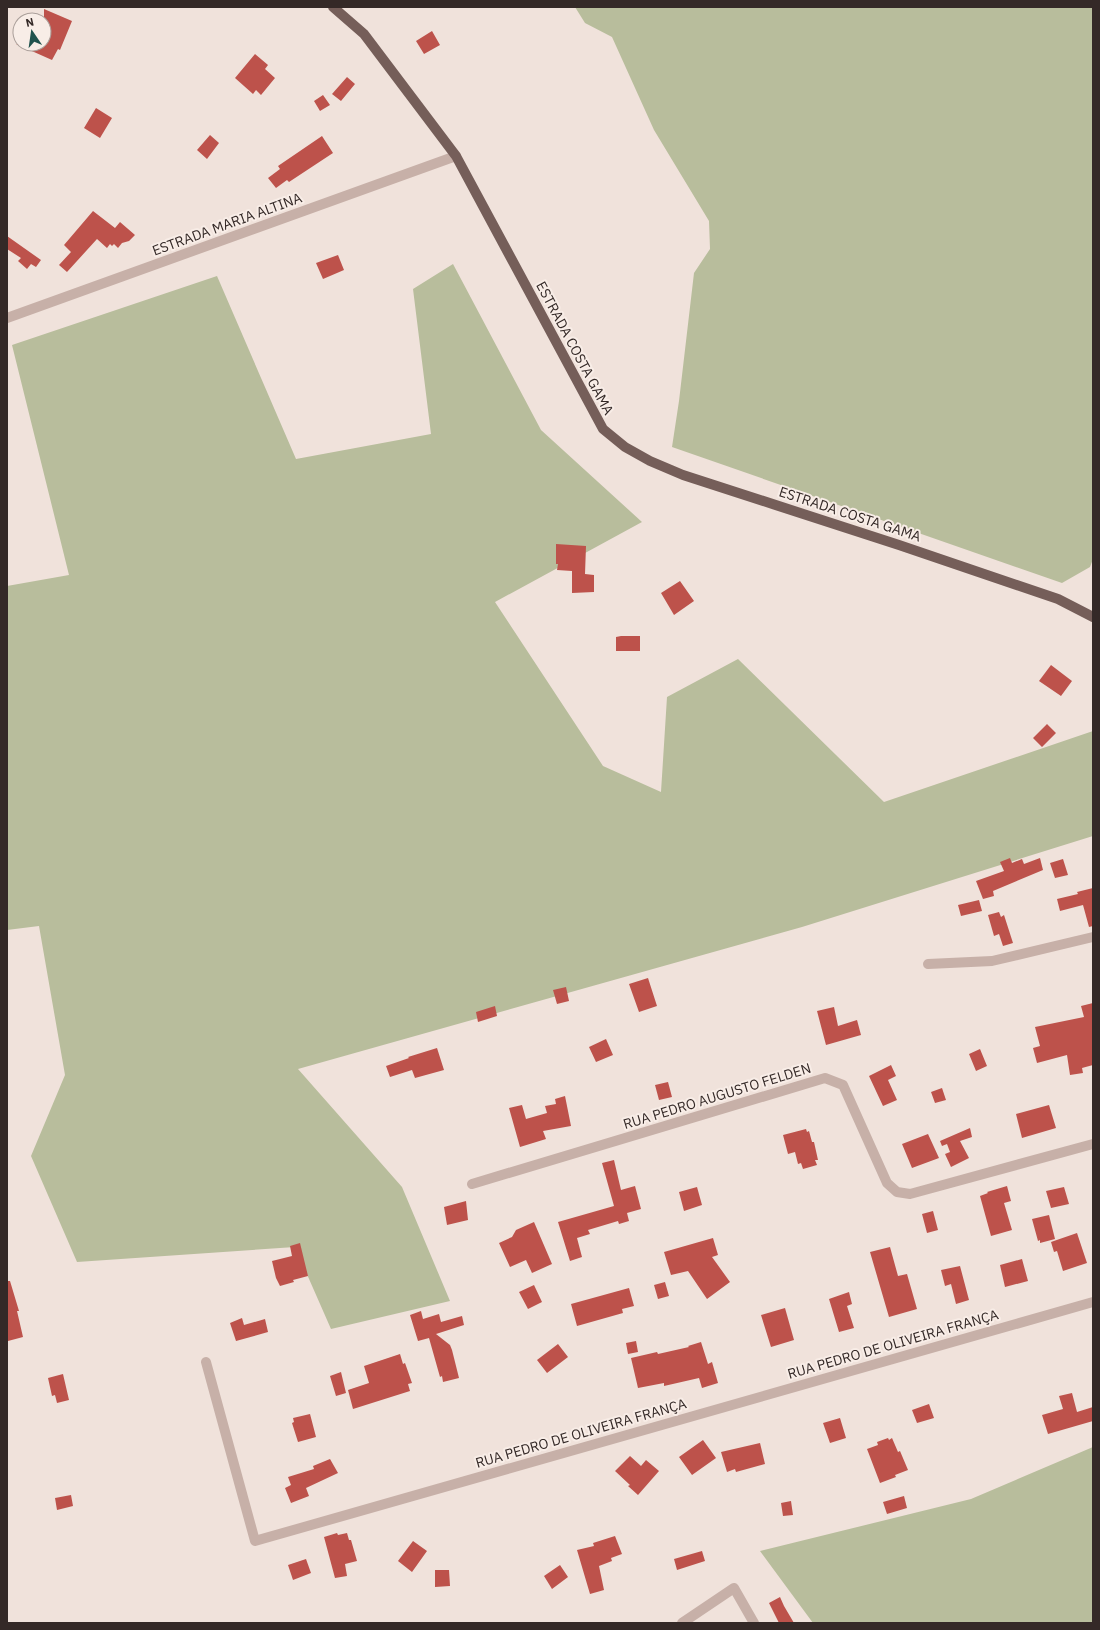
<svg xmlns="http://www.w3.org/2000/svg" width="1100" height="1630" font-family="'IBM Plex Sans',sans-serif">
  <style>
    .green { fill: #b8bd9c }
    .building { fill: #bd524b }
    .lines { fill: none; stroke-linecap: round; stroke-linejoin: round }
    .minor { stroke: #c7b0a8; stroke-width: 10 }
    .major { stroke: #755e59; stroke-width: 10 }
    .labels { text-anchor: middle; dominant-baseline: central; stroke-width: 4; stroke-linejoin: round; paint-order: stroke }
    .street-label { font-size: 14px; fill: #342927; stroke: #f8ede7 }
  </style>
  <rect width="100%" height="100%" fill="#f0e2db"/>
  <path class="green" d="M575,7h518v552l-3,8 -28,16 -390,-136 7,-46 15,-128 16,-24 -1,-28 -55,-91 -42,-93 -27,-14z
    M453,264l88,166 101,92 -147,80 108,164 58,26 6,-95 71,-38 146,143 209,-71v105l-291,91 -504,142 104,118 48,114 -119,28 -36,-82 -218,15 -46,-106 34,-81 -26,-149 -32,4v-344l62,-11 -57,-230 205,-69 79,183 135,-25 -18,-145z
    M1093,1447v176h-280l-53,-72 211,-52z"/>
  <path class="building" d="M44,9l28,12 -12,29 -2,-1 -6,11 -36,-16h28z
    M432,31l8,14 -16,9 -8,-13z
    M255,54l13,11 -3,4 10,9 -14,17 -5,-5 -3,4 -18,-16z
    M347,77l8,7 -14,17 -9,-7z
    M323,95l7,10 -10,6 -6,-10z
    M96,108l16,10 -12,20 -16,-10z
    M210,135l9,8 -12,16 -10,-9z
    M322,136l11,17 -44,29 -2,-2 -11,8 -8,-10 12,-9 -2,-3z
    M93,211l22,17 5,-6 15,13 -6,6 -7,2 -4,5 -4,-4 -2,2 -2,-2 -3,4 -10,-9 -30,33 -8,-7 12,-13 -7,-7z
    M7,236l34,24 -5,7 -5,-3 -4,5 -9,-8 3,-3 -14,-9z
    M338,255l6,15 -21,9 -7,-16z
    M556,544l30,2 -1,28 9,1v17l-22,1v-22l-15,-1 1,-6h-2z
    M680,581l14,20 -20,14 -13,-22z
    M621,636h19v15h-24v-14z
    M1051,665l21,16 -11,15 -22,-15z
    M1047,724l9,9 -14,14 -9,-9z
    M1010,858l2,5 10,-4 2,5 16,-6 3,12 -50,21 1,5 -11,3 -7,-18 28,-10 -4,-9z
    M1063,859l5,16 -13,3 -5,-15z
    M1093,888v38l-4,1 -6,-22 -23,6 -3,-12 21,-5 -1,-2z
    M979,900l3,11 -21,5 -3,-11z
    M999,912l2,5 3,-2 9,28 -10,3 -4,-12 -5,2 -6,-21z
    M648,978l9,28 -18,6 -10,-28z
    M566,987l3,14 -12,3 -4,-14z
    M1093,1003v62l-11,3 1,5 -13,2 -3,-20 -30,8 -4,-15 7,-2 -5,-19 49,-10 -3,-11z
    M495,1006l2,10 -19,6 -2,-10z
    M834,1007l4,19 19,-6 4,15 -35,10 -9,-34z
    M606,1039l7,16 -17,7 -7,-15z
    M437,1048l7,22 -29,8 -3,-8 -22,7 -4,-11 23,-8 -1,-1z
    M980,1049l7,17 -11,5 -7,-17z
    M891,1065l5,11 -8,4 9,20 -14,6 -14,-30z
    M668,1082l4,15 -13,3 -4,-15z
    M942,1088l4,12 -11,3 -4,-11z
    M565,1096l6,30 -28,5 3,8 -26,8 -11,-39 13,-3 4,14 21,-6 -2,-7 11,-2 -1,-5z
    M1049,1105l7,23 -34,10 -6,-24z
    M970,1128l2,9 -12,4 9,17 -18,9 -6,-13 5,-2 -3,-8 -5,2 -2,-5z
    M806,1129l1,3 2,-1 3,11h2l4,18h-3l2,5 -14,4 -2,-6 -3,1 -3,-12 -7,2 -5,-19z
    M928,1134l11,24 -27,10 -10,-24z
    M614,1160l7,30 14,-4 6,23 -14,4 2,8 -10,3 -1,-3 -30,9 2,4 -13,4 5,19 -12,4 -12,-39 56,-16 -12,-43z
    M1007,1186l4,15 -7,2 8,27 -21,6 -11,-40 8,-3 -1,-1z
    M697,1187l5,18 -18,6 -5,-19z
    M1064,1187l5,17 -18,4 -5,-17z
    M466,1201l2,19 -21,5 -3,-18z
    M933,1211l5,19 -11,3 -5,-19z
    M1049,1215l6,24 -15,4v-3l-2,1 -6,-22z
    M534,1222l18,42 -20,9 -6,-13 -16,7 -11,-24 13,-6 4,-7z
    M1077,1233l10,30 -24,8 -6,-20 -3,1 -3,-10z
    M713,1238l5,17 -6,2 18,25 -23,17 -19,-28 -17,4 -7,-23z
    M300,1243l8,33 -15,4 1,2 -14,4 -4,-8 -4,-17 20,-5 -2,-10z
    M890,1247l8,29 9,-2 10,35 -28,8 -19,-65z
    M1022,1259l6,22 -23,6 -5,-22z
    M960,1266l9,34 -13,4 -5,-20 -6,2 -4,-16z
    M7,1281h3l9,30h-2l6,26 -15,4 -1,-1z
    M665,1282l4,14 -11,3 -4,-14z
    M534,1285l8,17 -14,7 -9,-17z
    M629,1288l5,18 -12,3 1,4 -46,13 -6,-22z
    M849,1292l3,12 -5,2 7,22 -15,4 -10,-33z
    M785,1308l9,32 -23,7 -10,-32z
    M421,1311l2,8 16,-5 2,8 21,-6 2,9 -28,9 14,11 2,5 7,28 -16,4 -1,-6 -2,1 -11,-39 -11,3 -8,-26z
    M242,1318l2,7 21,-6 3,13 -32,9 -6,-18z
    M636,1341l2,11 -10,2 -2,-11z
    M701,1342l7,22 4,-2 6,21 -16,5 -3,-10 -35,8v-3l-26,5 -7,-30 26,-6 1,2 31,-7 -1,-1z
    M558,1344l10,13 -21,16 -10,-13z
    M400,1354l3,10 2,-1 7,20 -4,1 2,7 -57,18 -5,-19 21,-7 -5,-17z
    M341,1372l5,21 -10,3 -6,-20z
    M63,1374l6,26 -12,3 -2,-8 -3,1 -4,-18z
    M1072,1393l5,19 16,-5v14l-45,13 -6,-19 21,-6 -4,-13z
    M929,1404l5,14 -17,5 -5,-13z
    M310,1414l6,23 -18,5 -6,-19 2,-1 -1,-4z
    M840,1418l6,20 -16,5 -7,-20z
    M888,1438l1,2 3,-2 6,14 2,-1 8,19 -13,5 1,2 -16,6 -13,-34 11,-4 -1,-3z
    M703,1440l13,18 -24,17 -13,-18z
    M760,1443l5,21 -29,8 -1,-3 -8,3 -6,-20z
    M630,1456l11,10 5,-6 13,11 -21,24 -10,-9 2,-1 -15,-14z
    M330,1459l8,14 -32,15 3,8 -18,7 -6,-15 6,-3 -3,-8 26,-8 -1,-3z
    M71,1495l2,11 -16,4 -2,-12z
    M904,1496l3,12 -20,6 -4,-12z
    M791,1501l2,14 -10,1 -2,-13z
    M337,1533l1,2 9,-2 2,7h2l6,21 -12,3 2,12 -12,2 -11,-41z
    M615,1536l7,18 -11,4 1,3 -13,5 5,24 -14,4 -13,-44 17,-4 -1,-3z
    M413,1541l14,10 -15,21 -14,-11z
    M702,1551l3,10 -28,9 -3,-11z
    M306,1559l5,14 -18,7 -5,-15z
    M560,1565l8,12 -16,12 -8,-13z
    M435,1570h14l1,16 -15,1z
    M780,1597l4,9 10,17h-15l-10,-20z"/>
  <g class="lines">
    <path class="minor" d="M7,318l449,-162
      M928,964l64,-3 101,-24
      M472,1184l353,-106 18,7 44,98 10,9 13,2 183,-50
      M206,1362l49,179 838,-239
      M682,1623l52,-35 20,35"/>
    <path class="major" d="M333,7l31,27 92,122 147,273 22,18 25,14 33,14 216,70 159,54 35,18"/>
  </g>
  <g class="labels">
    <g class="street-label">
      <text transform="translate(227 224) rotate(-20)">ESTRADA MARIA ALTINA</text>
      <text transform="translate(575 348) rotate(62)">ESTRADA COSTA GAMA</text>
      <text transform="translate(850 514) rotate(18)">ESTRADA COSTA GAMA</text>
      <text transform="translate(717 1096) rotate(-17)">RUA PEDRO AUGUSTO FELDEN</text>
      <text transform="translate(893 1344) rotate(-16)">RUA PEDRO DE OLIVEIRA FRANÇA</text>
      <text transform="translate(581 1433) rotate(-16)">RUA PEDRO DE OLIVEIRA FRANÇA</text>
    </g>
  </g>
  <rect width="1100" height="1630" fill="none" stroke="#342927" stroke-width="16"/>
  <g transform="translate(32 32) rotate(347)"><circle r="19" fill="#f8ede7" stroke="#aa9f9a"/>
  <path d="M0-3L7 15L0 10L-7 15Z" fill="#20524d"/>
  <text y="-6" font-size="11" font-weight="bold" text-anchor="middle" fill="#342927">N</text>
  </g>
</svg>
